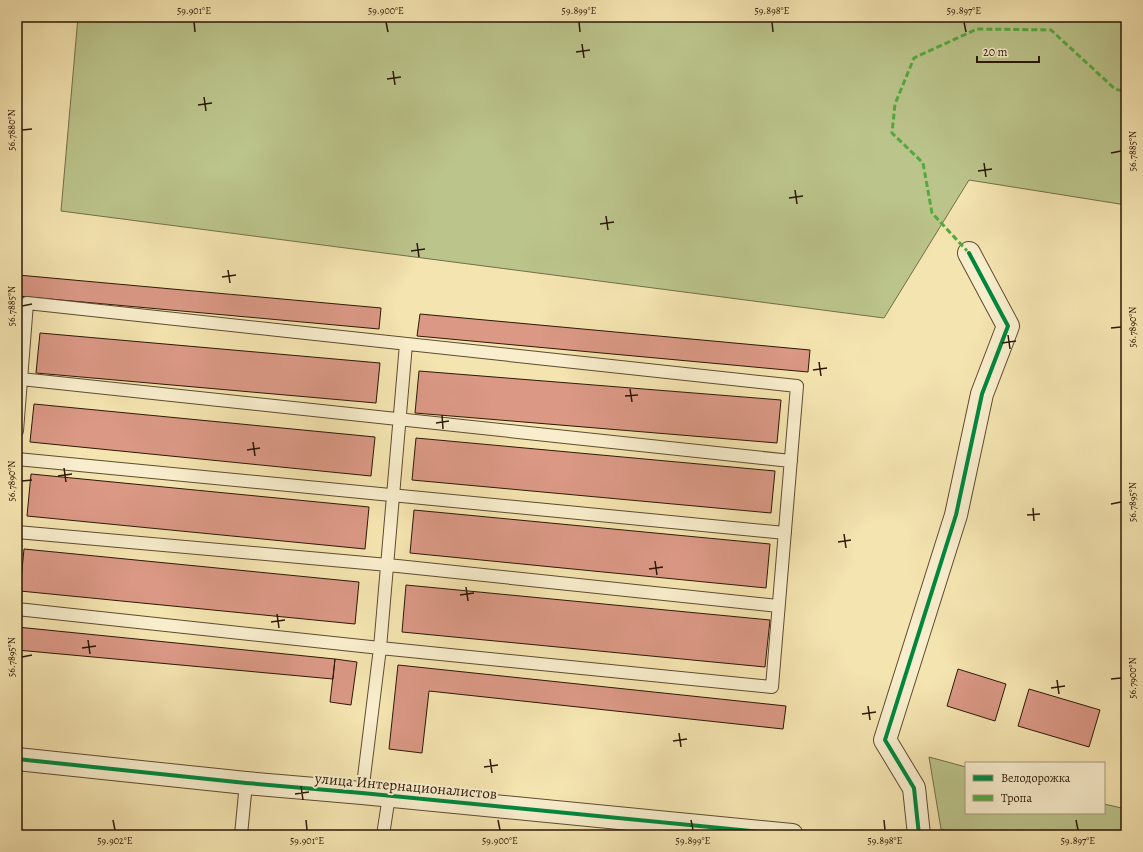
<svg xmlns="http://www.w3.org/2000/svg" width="1143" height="852" font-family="Alegreya,serif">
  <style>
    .green { fill: #bbc48b; stroke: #746e48 }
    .building { fill: #da9885; stroke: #2c1805 }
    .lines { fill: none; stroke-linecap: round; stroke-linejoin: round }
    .lane-casing { stroke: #5e4b30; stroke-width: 14 }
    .street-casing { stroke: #5e4b30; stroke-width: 24 }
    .lane { stroke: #f8edcc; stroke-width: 12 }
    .street { stroke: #f8edcc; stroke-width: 22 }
    .quiet { stroke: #54a940; stroke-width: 3; stroke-dasharray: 6 3; stroke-linecap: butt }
    .cycleway-casing { stroke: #f8edcc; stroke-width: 6 }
    .cycleway { stroke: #00873e; stroke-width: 4 }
    .ticks { fill: none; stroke: #2c1805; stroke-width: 1.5 }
    .labels { text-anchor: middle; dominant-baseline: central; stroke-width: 4; stroke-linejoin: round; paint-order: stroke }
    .street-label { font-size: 15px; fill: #2c1805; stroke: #f8edcc }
    .neatline { fill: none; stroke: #2c1805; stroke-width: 1.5 }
    .ticks-label { font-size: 10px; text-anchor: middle; fill: #2c1805 }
  </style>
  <rect width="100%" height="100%" fill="#f4e4b0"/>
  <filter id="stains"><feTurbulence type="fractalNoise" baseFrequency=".005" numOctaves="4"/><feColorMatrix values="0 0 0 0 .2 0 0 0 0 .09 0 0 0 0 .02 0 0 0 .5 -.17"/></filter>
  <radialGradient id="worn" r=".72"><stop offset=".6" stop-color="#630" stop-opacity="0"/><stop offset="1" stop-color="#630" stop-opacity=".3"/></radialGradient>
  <path class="green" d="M78,17h1048v188l-157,-25 -85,138 -823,-107z
    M929,757l37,10v46h138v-9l22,5v26h-164l-21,-6z"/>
  <path class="building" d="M18,275l363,33 -2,21 -362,-33z
    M420,314l390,36 -2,22 -391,-36z
    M40,333l340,30 -4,40 -340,-30z
    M419,371l362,29 -4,43 -362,-30z
    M34,404l341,33 -4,39 -341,-34z
    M416,438l359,33 -4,42 -359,-33z
    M31,474l338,33 -4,42 -338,-33z
    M414,510l356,34 -4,44 -356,-35z
    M24,549l335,33 -4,42 -335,-33z
    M406,585l364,35 -5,47 -363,-35z
    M17,627l318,32 -2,20 -316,-29z
    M335,659l22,3 -6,43 -21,-3z
    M398,665l388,41 -3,23 -354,-38 -7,62 -33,-4z
    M958,669l48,15 -11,37 -48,-15z
    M1029,689l71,21 -11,37 -71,-21z"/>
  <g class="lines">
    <defs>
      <path id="lane" d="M21,379l770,82
        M17,431l10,-128 770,83 -25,301 -392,-39 -363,-39
        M17,459l768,74
        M17,532l371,33 390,41
        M362,793l18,-145 26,-304
        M241,835l5,-52
        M383,835l6,-39"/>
      <path id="street" d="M17,759l229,24 116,10 430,42
        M919,835l-5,-47 -29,-48 71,-225 26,-121 26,-68 -39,-73"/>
    </defs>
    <use href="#lane" class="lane-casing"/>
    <use href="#street" class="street-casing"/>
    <use href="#lane" class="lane"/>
    <use href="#street" class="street"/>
    <path class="quiet" d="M969,253l-37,-40 -9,-50 -31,-30 3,-29 19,-46 63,-29 74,1 64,59 11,3
      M1124,835l2,-3"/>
    <defs>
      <path id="cycleway" d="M17,759l229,24 116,10 430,42
        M919,835l-5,-47 -29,-48 71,-225 26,-121 26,-68 -39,-73"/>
    </defs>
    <use href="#cycleway" class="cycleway-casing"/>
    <use href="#cycleway" class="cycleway"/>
  </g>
  <path class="ticks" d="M194,22l1,10M386,22l2,10M579,22l1,10M772,22l1,10M964,22l2,10M582,44l2,14M576,52l14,-2M393,71l2,14M387,79l14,-2M204,97l2,14M198,105l14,-2M22,130l10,-1M1111,153l10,-2M984,163l2,14M978,171l14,-2M795,190l2,14M789,198l14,-2M606,216l2,14M600,224l14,-2M417,243l2,14M411,251l14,-2M228,270l2,13M222,277l14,-2M22,306l10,-2M1111,328l10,-1M1008,335l2,14M1002,343l14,-2M819,362l2,14M813,370l14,-2M630,389l2,13M625,396l13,-1M442,415l1,14M436,423l13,-2M253,442l2,14M247,450l13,-2M64,468l2,14M58,476l14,-2M22,481l10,-1M1111,504l10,-2M1033,508l1,13M1027,515l13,-1M844,534l2,14M838,542l13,-2M655,561l2,14M649,569l14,-2M466,587l2,14M460,595l14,-2M277,614l2,14M271,622l14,-2M88,640l2,14M82,648l14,-2M22,657l10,-2M1111,679l10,-1M1057,680l2,14M1051,688l14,-2M868,706l2,14M862,714l14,-2M679,733l2,14M673,741l14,-2M490,759l2,14M484,767l14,-2M301,786l2,14M295,794l14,-2M113,820l2,10M306,820l1,10M498,820l2,10M691,820l2,10M884,820l1,10M1076,820l2,10"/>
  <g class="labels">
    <g class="street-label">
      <text transform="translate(406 786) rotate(5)">улица Интернационалистов</text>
    </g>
  </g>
  <rect width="1143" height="852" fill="none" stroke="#f4e4b0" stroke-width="44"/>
  <rect x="965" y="762" width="140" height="52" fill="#f8edcc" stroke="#a6987c"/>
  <rect x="973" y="775" width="20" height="6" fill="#00873e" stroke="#a6987c"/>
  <text x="1001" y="782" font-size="12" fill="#2c1805">Велодорожка</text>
  <rect x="973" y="795" width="20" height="6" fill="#54a940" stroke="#a6987c"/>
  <text x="1001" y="802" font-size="12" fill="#2c1805">Тропа</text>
  <path d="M977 56v6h62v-6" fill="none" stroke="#2c1805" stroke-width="2"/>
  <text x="983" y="56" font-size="12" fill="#2c1805" stroke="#f8edcc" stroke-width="3" paint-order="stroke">20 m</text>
  <rect x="22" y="22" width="1099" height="808" class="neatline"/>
  <g class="ticks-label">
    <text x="194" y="14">59.901°E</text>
    <text x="386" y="14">59.900°E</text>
    <text x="579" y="14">59.899°E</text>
    <text x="772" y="14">59.898°E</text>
    <text x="964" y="14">59.897°E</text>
    <text transform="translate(11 130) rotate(-90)" y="4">56.7880°N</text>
    <text transform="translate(1132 151) rotate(-90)" y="4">56.7885°N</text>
    <text transform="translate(11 306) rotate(-90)" y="4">56.7885°N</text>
    <text transform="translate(1132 327) rotate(-90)" y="4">56.7890°N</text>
    <text transform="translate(11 481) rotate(-90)" y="4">56.7890°N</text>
    <text transform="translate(1132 502) rotate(-90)" y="4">56.7895°N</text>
    <text transform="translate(11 657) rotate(-90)" y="4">56.7895°N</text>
    <text transform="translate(1132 678) rotate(-90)" y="4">56.7900°N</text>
    <text x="115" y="844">59.902°E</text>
    <text x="307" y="844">59.901°E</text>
    <text x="500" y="844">59.900°E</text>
    <text x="693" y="844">59.899°E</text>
    <text x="885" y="844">59.898°E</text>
    <text x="1078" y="844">59.897°E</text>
  </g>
  <rect width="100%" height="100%" filter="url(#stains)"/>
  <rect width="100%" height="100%" fill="url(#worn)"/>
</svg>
